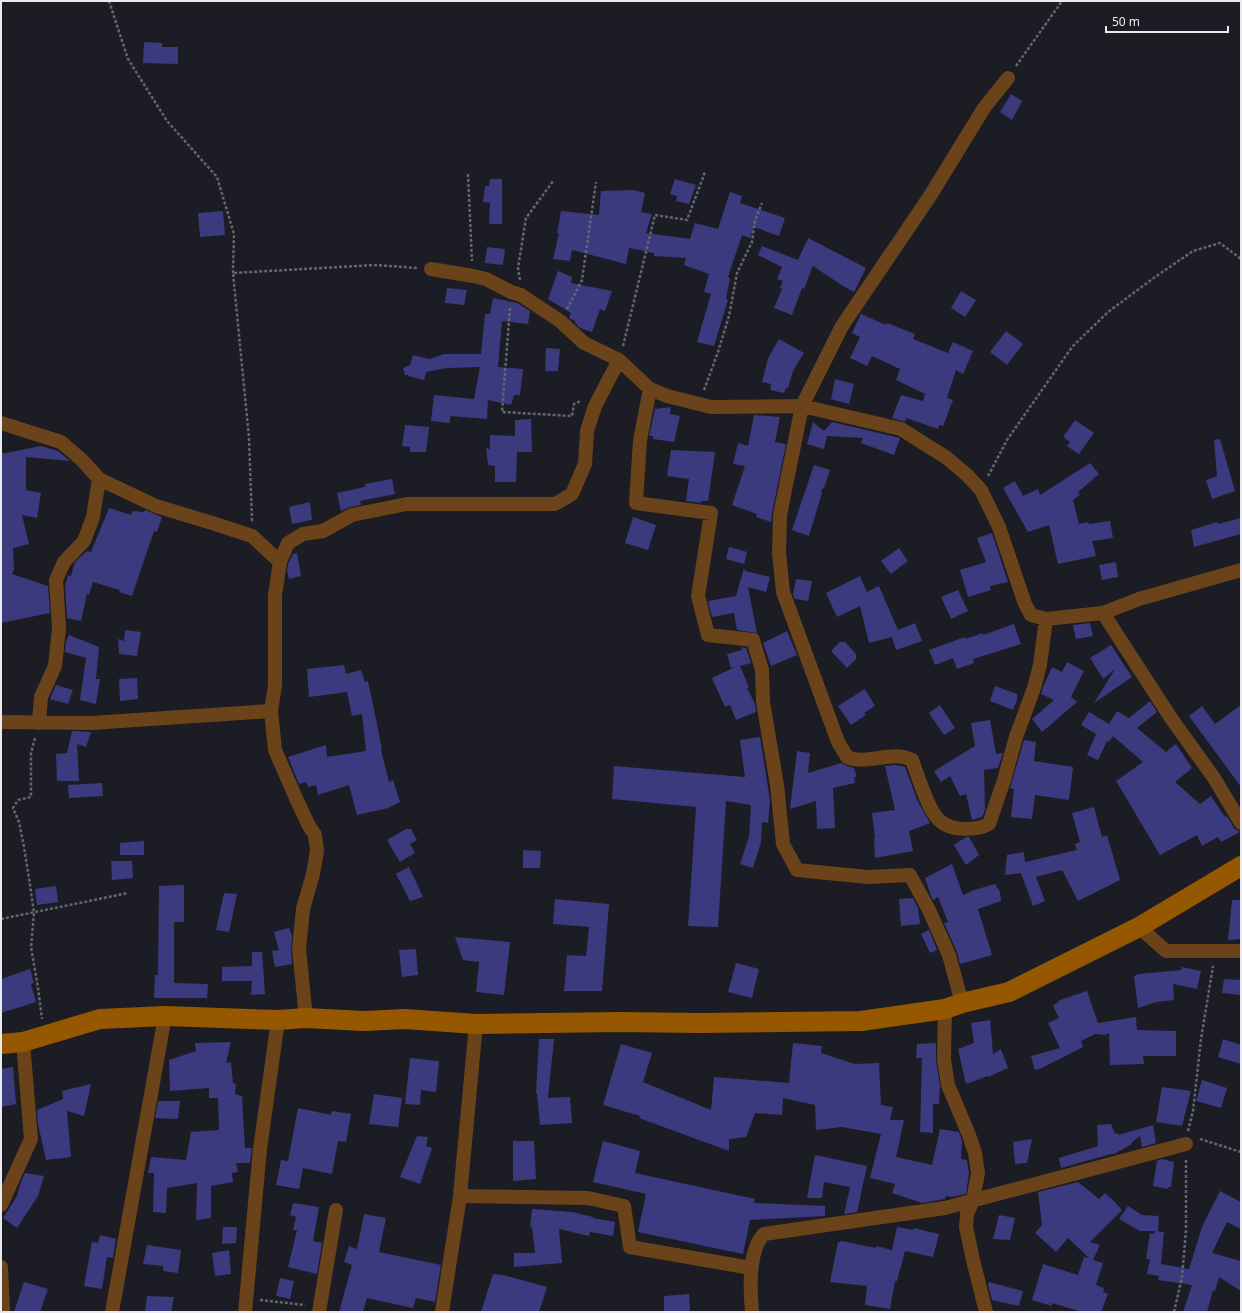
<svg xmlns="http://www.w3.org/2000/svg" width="1242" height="1313" font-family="'Noto Sans',sans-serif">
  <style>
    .building { fill: #3c3a7e }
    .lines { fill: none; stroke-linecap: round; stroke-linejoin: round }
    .path { stroke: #65666d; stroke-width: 2.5; stroke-dasharray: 3 2; stroke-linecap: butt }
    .minor { stroke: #6a431a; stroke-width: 14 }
    .secondary { stroke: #955800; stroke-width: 20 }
  </style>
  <rect width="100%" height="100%" fill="#1b1c24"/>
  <path class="building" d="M144,42l18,1v4h16v17l-35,-1z
    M1011,94l11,7 -10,19 -12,-8z
    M490,179h12v45h-13l1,-21 -7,-1 2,-16h4z
    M675,179l21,6 -7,19 -13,-3 1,-5 -7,-2z
    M634,190l11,3 -4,19 11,2 -6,19 44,6 5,-16 23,6 12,-37 12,4 -2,7 45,15 -6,18 -25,-9 -4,11 -8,-3 -14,42 2,1 -4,21 2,1 -14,46 -17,-4 14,-48 -7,-2 5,-18 -25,-9 2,-7 -32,-2v-3l-25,-5 -3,16 -54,-14 -2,11 -17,-2 6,-26h-2l4,-22 38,4 2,-24z
    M223,211l2,24 -25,2 -2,-24z
    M808,238l58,30 -12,24 -11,-6 -30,-20 -9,23 -2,-1 -10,27 -18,-7 8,-19 -2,-1 3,-7 -6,-2 5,-12 -24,-12 4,-9 36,14z
    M487,247l18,2 -2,16 -18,-2z
    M558,271l14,6 -1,6 41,8 -7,20 -5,-2 -8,23 -12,-4 -5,-5v-2l-6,-3 2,-5 -23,-14z
    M447,288l20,2 -3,15 -19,-2z
    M961,291l15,9 -11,17 -14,-9z
    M493,298l24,5 13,8 -2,13 -26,-3 -4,46 25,2 -3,26h-6l-3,10 -23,-5 -1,19 -37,-3v7l-19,-2 3,-26 40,4 6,-32 -33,1 -21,4 -2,8 -16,-4v-1h-3l-2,-7 7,-3 3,-10 17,4 14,-5h37l4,-40h5z
    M861,314l25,11 1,-2 28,11 -2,5 35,14 5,-11 20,9 -10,23 -7,-4 -9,28 6,2 -10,26 -4,-1 -1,4 -32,-11 -1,4 -13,-4 9,-23 22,6 2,-7 -29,-14 4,-11 -28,-13 -5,10 -17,-8 10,-21 -8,-4z
    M1006,331l17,13 -16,21 -17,-13z
    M779,339l25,14 -11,18 -5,17h-2l-2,5 -14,-3 1,-6 -9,-2 6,-24z
    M546,348l14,1 -2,22h-13z
    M835,379l19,5 -5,20 -18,-5z
    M671,407l-1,7 10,2 -6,26 -21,-3v-3h-4l6,-27z
    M754,415l26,2 -5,25 11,2 -14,69 -1,9 -15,-5 1,-3 -25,-9 13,-39 -12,-2 5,-21 10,3z
    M531,419l1,33h-15l-1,30h-21v-16l-7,-1 -2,-17 4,1v-14l25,1v-16z
    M1075,420l19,13 -15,21 -12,-8 3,-4 -7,-5z
    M813,422l11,9 8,-9 68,16 -6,17 -33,-12 2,-5 -36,-2 -3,13 -17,-5z
    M405,425l24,2 -3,25h-16v-5l-8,-1z
    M1220,439l15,52 -23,8 -6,-19 11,-4 -3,-36z
    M41,446l17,5 12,10 -44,-4v33l15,3 -4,25 -15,-3 7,29 -16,4 1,22 -2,4 36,12 2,27 -49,10v-170h5z
    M671,450l44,2 -7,49h-7v2l-15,-2 3,-22 -22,-3z
    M1090,463l9,11 -21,18 2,3 -7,5 6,24 9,-2 1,2 21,-3 3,17 -21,3 4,15 -38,8 -9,-39 -21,7 -25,-44 12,-7 8,15 15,-7 2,6z
    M814,465l16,5 -6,18 -3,2 1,3 -13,43 -17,-6z
    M392,479l3,15 -35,7 1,4 -11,2 -9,4 -4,-18 28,-6v-3z
    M310,502l2,18 -20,4 -3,-17z
    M109,508l22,7 1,-4 12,1 1,-2 17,7 -5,15 -3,-1 -22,65 -13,-4 1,-2 -27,-8 -4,13 -2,-1 -6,27 -14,-3 -2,-32 3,-11 3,1 4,-14 12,-11 4,1z
    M633,517l23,8 -8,25 -23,-7z
    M1241,518v16l-47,13 -3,-17 26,-8 1,2z
    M992,533l16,49 -18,4 1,4 -23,7 -8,-27 26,-8 -9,-24z
    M729,547l18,5 -3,12 -18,-5z
    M899,548l9,13 -17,13 -10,-13z
    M297,553l4,23 -12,3 -2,-8 1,-7 5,-10z
    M1116,562l2,15 -16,3 -3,-15z
    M744,568l1,3 25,6 -4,15 -18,-5 9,46 -20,-3 -3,-17 -22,4 -4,-16 28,-5z
    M860,576l7,16 12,-6 19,44 17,-7 7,18 -26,9 -4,-13 -23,6 -9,-37 -23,11 -11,-24z
    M796,579l16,2 -4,20 -13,-2 -2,-4z
    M958,590l10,21 -17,8 -10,-22z
    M1090,623l3,13 -17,3 -3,-14z
    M1014,624l7,20 -48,15 1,4 -17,6 -4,-11 -18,7 -6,-15 36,-13v2l18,-6v2z
    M125,630l16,2 -4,24 -18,-2 -1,-15 6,2z
    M787,631l10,24 -26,11 -8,-23z
    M69,635l30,12 -3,32h4l-4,25 -16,-4 6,-42 -21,-6 1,-11z
    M840,642h5l11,12v5l-9,9 -16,-17z
    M1111,645l21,32 -38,26 21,-34 -12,10 -13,-21z
    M741,647l5,1 5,15 -11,3 9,21 -2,1 8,16 1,8 -20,8 -6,-15 -5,2 -13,-29 25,-12 -6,2 -4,-14 15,-4z
    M1067,662l17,9 -13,26 6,5 -35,30 -10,-13 22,-19 -13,-6 2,-7 9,-20 10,5z
    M344,665l2,9 15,-4 4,12 3,-1 9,43 5,26h-1l8,32 4,-2 7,22 -12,6 -31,7 -8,-30 -31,10 -2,-10 -8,2 -2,-5 -7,2 -11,-27 38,-12 1,12 39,-6 -4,-37 -10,2 -5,-24 -38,5 -2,-28z
    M137,678l1,21 -18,2 -1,-22z
    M56,685l17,5 -5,14 -18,-5z
    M995,686l22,8v6l-4,10 -23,-9z
    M865,689l10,17 -11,7 2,2 -15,10 -13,-19z
    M1150,701l7,11 -20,16 29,24 10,-8 16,24 -17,14 25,22 11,-8 14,21 2,-1 7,12 6,4 -19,10 -3,-5 -16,9 -5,-11 -37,20 -44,-74 27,-19 -30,-26 -4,6 -2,-1 -9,19 -11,-5 9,-21 -15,-9 8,-13 20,12 8,-13 12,7z
    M940,705l15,23 -11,7 -15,-22z
    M1241,705v82l-52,-71 13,-10 13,18z
    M990,720l6,34 7,-1 -5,15 -14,2 1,40 -3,7 -10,3 -6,-26 -6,2 -10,-20 -9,6 -7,-11 41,-25 -4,-23z
    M72,731l19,1 -5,15 -9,-3 2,37h-22l-1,-27 11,-1z
    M760,737l10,63 -2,23 -6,-1 -1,20 -8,26 -13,-4 9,-27 2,-32 -25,-4 -8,126 -30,-1 8,-119 -84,-8 2,-33 131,11 -5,-37z
    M1024,740l12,2 -2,19 39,6 -4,33 -34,-5 -3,24 -21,-2 3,-28 -4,-1z
    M797,751l13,2 -2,20 33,-10 4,2 9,3 3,9h-3l1,6 -22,5 2,40 -18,1 -1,-28 -26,8z
    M896,765l9,2 13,35 12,21 -21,8 4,20 -38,7 -1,-20h1l-3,-25 23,-3 -10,-44z
    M102,783l1,13 -34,2 -1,-13z
    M1094,807l8,30 5,-2 13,45 -42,21 -16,-31 -26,7 9,24 -12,5 -12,-33 -16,2 2,-20 17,-3 1,10 52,-12 -2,-6 5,-2 -8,-29z
    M406,829h5l6,11 -7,4 5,9 -15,9 -13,-22z
    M966,837h3l10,18 -13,10 -12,-20z
    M144,841v14h-24v-12z
    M523,850l18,1 -1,17h-17z
    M111,861h21l1,17 -21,2z
    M952,864l11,31 11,-5 21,-6 5,8 1,9 -23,8 14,46 -32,9 -3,-12 -13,-29 4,-1 -10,-25 -5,3 -2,-4 -6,-18z
    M409,867l14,30 -13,4 -14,-27z
    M184,885v37h-10v61l34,1 -1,14h-53l1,-23h3l1,-89z
    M56,886l2,16 -21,3 -2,-16z
    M224,893l13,1 -8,38 -13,-2z
    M913,898l5,10 2,16 -19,2 -2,-27z
    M555,899l54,5 -7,87h-38l3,-36 19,1 3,-29 -36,-3z
    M1232,900h9v39l-13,1z
    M289,928l3,8 -1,14 1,14 -17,3 -3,-16 7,-1 -5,-18z
    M929,930l8,20 -7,3 -9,-19z
    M455,937l55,5 -6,53 -28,-3 3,-30 -16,-2z
    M416,949l2,26 -16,2 -3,-27z
    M252,952h10l3,42 -14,1 1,-14h-30v-14l30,-1z
    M736,963l23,6 -7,29 -24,-6z
    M1182,967l19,4 -4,18 -24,-5 1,16 -18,2 -18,6 -4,-32 5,-2 42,-4z
    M30,969l4,14 -3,1 5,18 -35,11v-34z
    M1224,979l17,1 -1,15 -18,-2z
    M1087,991l11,32 38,-6 1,13 39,1v25h-33l1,8 -34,1 -1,-32 -4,2 -10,-1 -14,7 2,6 -41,21 -7,2 -4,-14 29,-8 -12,-25 11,-5 -6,-12 7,-6z
    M990,1020l3,34 8,-5 7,19 -20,9v-1l-22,8 -8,-35 16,-6 -3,-20z
    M539,1039h15l-6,59 22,-1 2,26 -32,2 -3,-32h-1z
    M1223,1039l18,6v19l-23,-7z
    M231,1042l-5,21 5,-1 2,21 3,1 -1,10 7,2 3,52h7l-2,15h-14l2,9 -6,1 1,9 -22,4v32l-15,2 1,-37 -30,5 -1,25 -13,-1 1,-39h-6l3,-16 35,3 5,-28 28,-2 -1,-32h-9v-10l-39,3 -1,-31 27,-9 -1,-8z
    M793,1043l29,3 -1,7 34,11 24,-1 2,42 12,2 -3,13h14l-8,37 36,8 8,-36 19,3 3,9 -1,18 6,1 2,13 -3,21 -14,3 -6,-1 -1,3 -23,4 -30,-10 3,-9 -25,-6 11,-44 -39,-7 -26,3 -1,-25 -32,-7 -1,17 -27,-2 -9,24 -17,2v12l-90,-33 1,-2 -37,-11 18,-61 31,9 -9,29 68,28 3,-33 75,6z
    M936,1043v17l4,26 -1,18h-6v29l-13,-1 2,-74h-6l1,-14z
    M410,1058l29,3 -3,31 -15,-2 -1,15 -15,-1z
    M13,1067l3,37 -15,3v-38z
    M1202,1080l25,8 -6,20 -25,-7z
    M91,1084l-7,32 -17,-5 4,46 -25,3 -8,-36 -1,-14 26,-11 -1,-8z
    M1162,1087l29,4 -9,35 -26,-4z
    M374,1094l28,4 -4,29 -29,-3z
    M158,1101h22l-2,18 -23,-1z
    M298,1108l33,7 1,-4 19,3 -5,28 -8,-1 -6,33 -29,-6 -4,21 -23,-4 5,-25 7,1z
    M1111,1124l4,10 3,-1v2l35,-10 3,18 -14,4 -2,-11 -9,7 1,1 -18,10h-3l-50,14 -2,-10 39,-12 -1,-21z
    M417,1136l11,1 -2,9 6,2 -12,36 -20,-7z
    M1032,1139l-5,24 -12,1 -2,-22z
    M513,1141h21l2,38 -23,2z
    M603,1141l37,10 -5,22 120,26 -1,4 71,3v10l-75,4 -7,34 -105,-22 8,-38 -53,-12z
    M815,1155l52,11 -10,46 -13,2 6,-27 -26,-5 -2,16h-15z
    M1161,1159l13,3 -3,25h-3v2l-15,-3 4,-25z
    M25,1173l19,3 -6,20 -21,32 -14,-10 14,-22 4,-14z
    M1078,1182l21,17 6,-6 10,9 7,8 -32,32 10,3 -7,15 10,3 -7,22 8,3 -1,4 5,2 -7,18h-19l-30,-9v3l-20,-6 11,-36 35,11 6,-18 5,1 -21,-20 -12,14 -21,-19 7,-8 -4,-33z
    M1220,1191l21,11v27l-14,-7 -15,31 29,8v30l-22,-14 -4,14 -2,-1 -6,22h-24l9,-27 -34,-5 1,-4 -12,-2 3,-15h-4l4,-26 4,1 1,-3h-15l-21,-12 9,-13 14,9 17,1 -1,15h-3l9,1 -3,32 28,5 13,-42z
    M293,1203l26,4 -6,34 9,2 -5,31 -29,-7 9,-37h-4l3,-13 -6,-2z
    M532,1209l40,3 21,5v1l22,4 -2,14 -23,-4 -1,4 -30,-7 3,34 -48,4v-14h21l-3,-26h-2z
    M364,1214l22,4 -7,34 62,13 -6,37 -19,-4 -3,10 -46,-10 -4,14h-24l13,-47 -8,-3 5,-16 8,3z
    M999,1215l16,3 -5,22 -17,-1z
    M223,1227h14l-1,16 -14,1z
    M897,1227l16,3 1,-2 25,6 -6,23 -28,-6 -8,30h-2l-5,28 -25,-4 2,-19 -37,-4 8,-40h2l1,-1 35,7 1,-2 15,4z
    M100,1235l16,4 -3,19 -6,-1 -5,32 -18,-3 8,-44 6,1z
    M147,1245l34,5 -3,23 -15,-2v-5l-20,-2z
    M229,1250l2,24 -16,2 -3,-23z
    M493,1274l10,1 44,12 -8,25h-58z
    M280,1278l14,3 -4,18 -14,-3z
    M24,1282l24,7 -8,23h-26z
    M989,1282l34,9 -4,15 -27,-6 -4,-15z
    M689,1294l1,18h-26v-16z
    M147,1296l27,1 -3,15h-26z"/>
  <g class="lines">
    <path class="path" d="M109,1l19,58 39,62 50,56 17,57 -1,39
      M1016,66l46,-65
      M468,174l4,87
      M520,280l-2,-12 8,-50 28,-38
      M510,308l-8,104 70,4 2,-12 7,-3
      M567,309l15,-29 14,-98
      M623,346l32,-131 32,5 18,-48
      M704,390l14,-38 11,-36 8,-43 15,-31 3,-22 7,-17
      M988,476l19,-36 65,-93 36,-35 47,-35 38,-26 27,-8 21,16
      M252,521l-3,-83 -16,-165 142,-8 42,3
      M35,738l-4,15v44l-13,3 -5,8 6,14 5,25 5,31 5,35 -3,34 7,41 4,31
      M1,919l127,-26
      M1188,1131l5,-20 8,-72 12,-73
      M1200,1139l41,13
      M260,1300l45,5
      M1174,1312l8,-35 4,-47v-70"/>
    <path class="minor" d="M1008,78l-24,30 -54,88 -88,130 -40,80 -22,109 -1,38 4,39 55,150 9,15c21,9 45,-8 65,3 6,16 16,50 27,60 7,7 18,9 26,9 9,0 17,-1 24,-5l15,-44 12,-43 18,-49 6,-23 6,-46
      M431,269l42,7 13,3 25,13 10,3 39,26 24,22 35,17 31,29 17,7 44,11 91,-1 99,23 46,29 20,17 14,15 18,37 26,77 6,11 15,4 57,-6 36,-14 102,-29
      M650,389l-10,51 -4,63 75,10 -13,83 10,39 45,5 9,30 1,32 14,83 6,59 14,26 71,7 42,-2 19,35 20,45 13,48
      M1,423l60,19 21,18 17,19 -6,38 -9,24 -20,21 -8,18 3,48 -4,38 -14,31 -2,26
      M99,479l57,27 56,17 40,13 28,26
      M1103,613l68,105 43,60 27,45
      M1,722l90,1 180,-12
      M1139,927l27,24h75
      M945,1009l-1,50 4,26 21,50 6,18 3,20 -5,27 -6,14 -1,13 7,33 13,52
      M306,1018l-7,-69 4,-40 10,-35 4,-23 -2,-16 -7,-11 -13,-28 -20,-46 -4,-39 4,-26v-90l5,-33 8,-19 15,-9 20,-3 29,-16 55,-11h148l17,-10 13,-30 2,-33 8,-25 24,-46
      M460,1196l128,2 36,8 6,41 121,21
      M1,1205l30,-66 -8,-97
      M1,1267l2,45
      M112,1312l53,-296
      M245,1312l15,-163 18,-129
      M319,1312l17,-102
      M442,1312l18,-116 16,-172
      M752,1312c-2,-21 -4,-62 12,-78l181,-26 241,-64"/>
    <path class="secondary" d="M1,1044l22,-2 77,-23 65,-3 113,4 28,-2 58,3 41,-2 71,5 144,-2 80,1 161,-2 84,-12 17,-6 47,-11 130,-65 102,-61"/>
  </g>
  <rect width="1242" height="1313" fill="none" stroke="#e9e9ef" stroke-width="4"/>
  <path d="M1106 26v6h122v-6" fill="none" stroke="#e9e9ef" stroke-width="2"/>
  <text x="1112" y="26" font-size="12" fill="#e9e9ef" stroke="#1b1c24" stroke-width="3" paint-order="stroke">50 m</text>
</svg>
